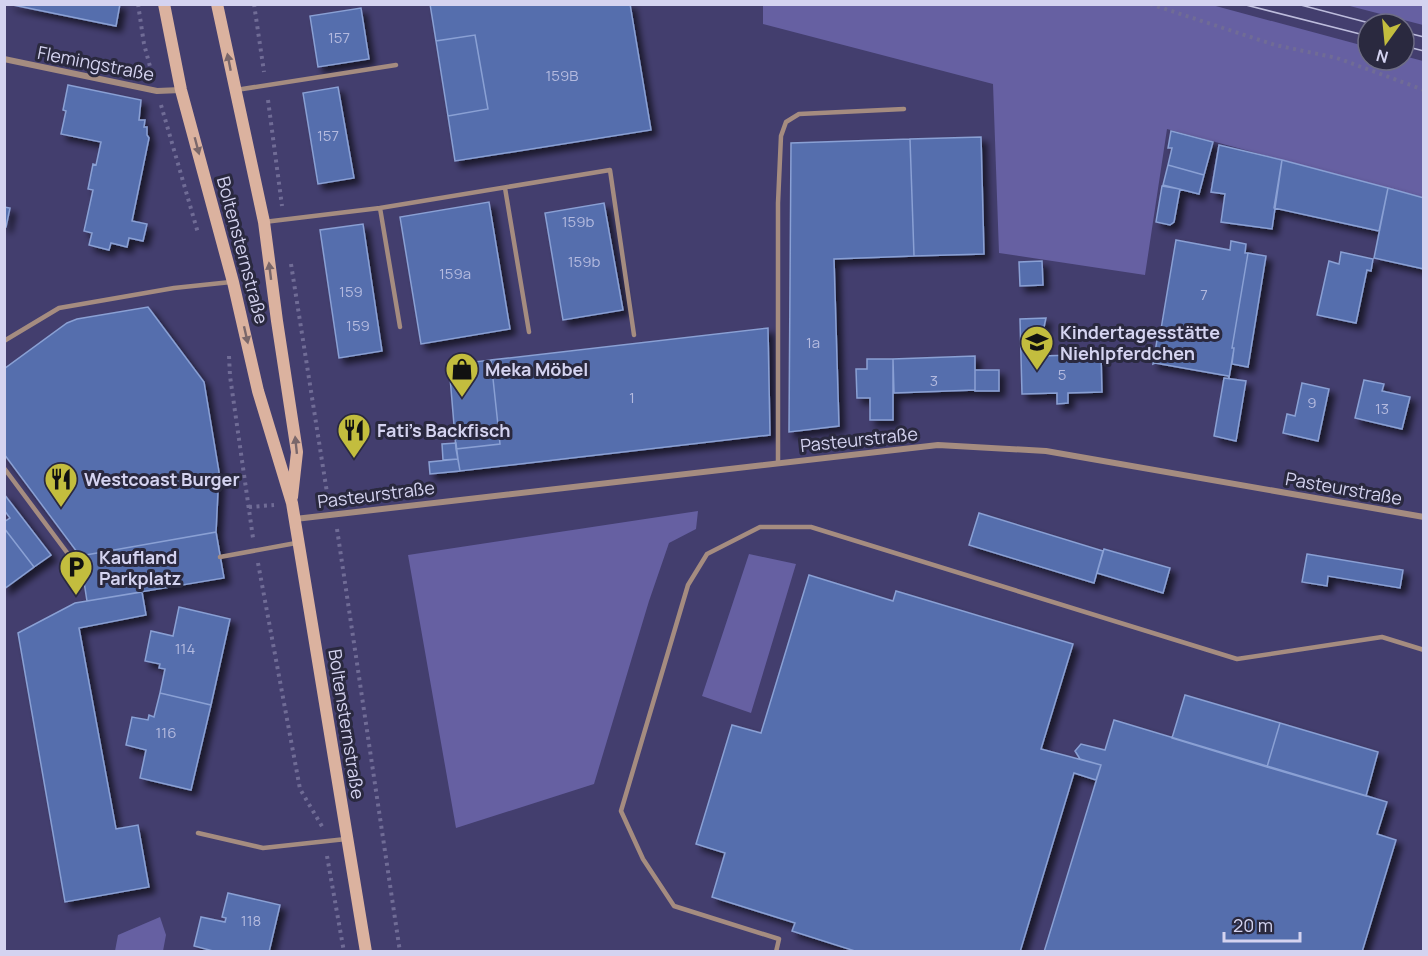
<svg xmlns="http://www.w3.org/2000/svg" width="1428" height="956" font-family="Manrope,sans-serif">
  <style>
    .green { fill: #6660a2 }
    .building { fill: #546ead; stroke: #8aa0d4; stroke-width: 1.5; filter: url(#shadow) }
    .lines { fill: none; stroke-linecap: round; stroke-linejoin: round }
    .path { stroke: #706c96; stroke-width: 4; stroke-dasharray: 3 4.5; stroke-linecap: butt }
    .lane { stroke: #a58c80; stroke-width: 4.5 }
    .street { stroke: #a58c80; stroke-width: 6 }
    .secondary { stroke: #dbb29f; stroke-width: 12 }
    .tram { stroke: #bdbcdc; stroke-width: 1.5 }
    .oneway { fill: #7a676a }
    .labels { text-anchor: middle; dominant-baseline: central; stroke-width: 6; stroke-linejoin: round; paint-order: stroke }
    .number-label { font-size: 15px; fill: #b4badf }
    .street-label { font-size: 18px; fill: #d4d3f0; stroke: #2a293f }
    .poi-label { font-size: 18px; font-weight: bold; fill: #d4d3f0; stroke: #2a293f; text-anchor: start }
  </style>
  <defs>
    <filter id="shadow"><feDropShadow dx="5.5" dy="5.5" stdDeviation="3" flood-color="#0009"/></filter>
  </defs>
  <rect width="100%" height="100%" fill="#433e6e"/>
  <path class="green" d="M763,5h449l156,42v13h36v-4l19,5v137l-256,-69 -22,146 -146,-22 -6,-169 -230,-60z
    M1343,5h80v20l-77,-20z
    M698,511l-2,18 -27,14 -20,58 -55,183 -138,44 -48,-273z
    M749,554l47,10 -45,149 -49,-17z
    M160,917l6,18 -3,16h-48l3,-16z"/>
  <path class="building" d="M8,4h112l-4,22z
    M430,4h200l21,126 -196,31 -7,-45 40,-7 -13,-74 -39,6z
    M361,8l8,51 -51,8 -8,-51z
    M475,35l13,74 -40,7 -12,-75z
    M68,85l73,15 -2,20h6l-1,7h3v8l2,3 -17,83 15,3 -4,17 -14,-3 -2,9 -16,-4 -2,7 -20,-5 3,-12 -8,-2 9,-41 -5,-1 5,-25 3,1 5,-23 -40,-8 5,-23 -3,-1z
    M338,87l16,91 -36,6 -15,-91z
    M1171,131l42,11 -9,33 -36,-10 4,-17h-4z
    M981,137l3,117 -70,2 -4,-117z
    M910,139l4,117 -80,3 5,167 -50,6 2,-289z
    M1219,145l63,15 -10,69 -51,-7 4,-28 -14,-2z
    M1282,160l106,28 -9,43 -105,-23z
    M1168,165l36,10 -5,19 -36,-9z
    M1162,186l18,3 -6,33 -4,3 -14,-3z
    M1388,188l36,10v71l-50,-11z
    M489,202l21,127 -89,15 -21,-127z
    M604,203l19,107 -60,10 -18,-107z
    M4,207l6,1 -4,19h-2z
    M363,224l19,127 -43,7 -19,-128z
    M1176,240l54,10 1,-9 15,3 -1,9h3l-16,95h2l-5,30 -1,-2 -73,-13 -2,1 5,-30 2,1z
    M1341,252l32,7 -2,12 -4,-1 -11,53 -39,-8 12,-54 10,3z
    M1248,253l18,3 -18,111 -16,-3 2,-16h-2z
    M1042,261l1,24 -23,1 -1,-24z
    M148,307l56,75 15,90 -3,60 -136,24 -76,-102v-85l63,-46 10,-4z
    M1046,318l-4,18 4,1 -3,19 58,-2 1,38 -34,1v10l-11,1v-11l-35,1 -2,-75z
    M768,328l2,107 -310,36 -4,-22 44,-5 -9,-84z
    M975,356v34l-81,3 -1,-34z
    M867,359h26v61h-23v-22h-13l-1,-29h11z
    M491,360l9,84 -44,5 -7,-84z
    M975,370h24v21h-24z
    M1224,378l22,3 -10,60 -22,-5z
    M1364,380l20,4 -2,7 28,6 -8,32 -47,-11z
    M1302,383l27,6 -11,52 -35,-8 4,-19 8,2z
    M456,443l2,16 -15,1 -1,-16z
    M458,459l2,12 -30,3 -1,-12z
    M4,494l47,61 -17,12 -30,-39v-6l6,-4 -6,-8z
    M979,513l124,38 -9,32 -125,-38z
    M4,528l30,39 -30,22z
    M216,532l8,46 -137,23 -7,-45z
    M1104,549l66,19 -7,25 -66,-20z
    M1307,554l96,16 -3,18 -72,-12 -1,10 -25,-4z
    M809,575l84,26 3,-10 177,53 -32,105 60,16 -5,15 -22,-7 -54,179h-162l-66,-21 3,-8 -83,-26 13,-44 -29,-9 36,-119 29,8z
    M142,592l4,23 -67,13 37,201 22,-4 11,62 -84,15 -47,-269 57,-30z
    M179,607l51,12 -19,86 -51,-12 5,-24 -6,-1 1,-4 -15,-3 6,-30 22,5z
    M160,693l51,12 -20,85 -51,-12 6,-28 -20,-5 6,-28 16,3 1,-5 5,2z
    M1185,695l95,28 -13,44 -95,-29z
    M1114,720l273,82 -10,32 19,6 -34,112h-318l57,-187 -21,-6 -5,-8 6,-7 24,6z
    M1280,723l98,29 -12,44 -99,-29z
    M228,893l52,12 -11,47h-52l-23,-6 7,-29 24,5 1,-4 -4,-1z"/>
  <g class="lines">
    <path class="path" d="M138,4l6,40 8,30
      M254,4l10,68
      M1150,4l125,41 62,13 87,32
      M268,100l14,106
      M161,105l37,128
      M291,264l37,235
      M229,356l1,20 23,162
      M249,507l25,-2
      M337,529l63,423
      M258,563l42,226 23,39
      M327,856l17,96"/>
    <path class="lane" d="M236,90l160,-25
      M505,188l24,144
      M380,208l20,119
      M264,222l116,-14 230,-38 24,165
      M4,341l55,-33 115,-20 57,-6
      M778,463v-260l3,-67 5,-14 13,-8 105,-5
      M4,468l73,98 1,14
      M220,557l76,-14
      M198,833l65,15 83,-9
      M776,952l3,-13 -105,-33 -31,-47 -22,-48 67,-226 19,-31 53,-27h51l426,132 145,-22 42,13"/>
    <path class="street" d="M4,59l153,32 24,-1
      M295,519l643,-74 108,6 378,66"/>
    <path class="secondary" d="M164,4l17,86 52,192 25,109 34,112 74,449
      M217,4l47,218 13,99 20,131 -5,45"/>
    <path class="tram" d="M1242,4l126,32
      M1297,4l76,20
      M1404,32l20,5
      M1404,46l20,5"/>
  </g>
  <defs><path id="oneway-solid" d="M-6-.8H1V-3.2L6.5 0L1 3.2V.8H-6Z" transform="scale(1.5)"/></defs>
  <g class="oneway">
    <use href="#oneway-solid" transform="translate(229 62) rotate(-101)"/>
    <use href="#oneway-solid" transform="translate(197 146) rotate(75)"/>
    <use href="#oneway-solid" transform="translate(270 271) rotate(-97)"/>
    <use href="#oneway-solid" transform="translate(246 335) rotate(77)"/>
    <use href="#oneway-solid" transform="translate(296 445) rotate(-96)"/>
  </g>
  <defs>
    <symbol id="school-pin" viewBox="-11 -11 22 30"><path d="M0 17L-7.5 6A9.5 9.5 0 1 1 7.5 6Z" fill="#c3bd3e" stroke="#2a293f"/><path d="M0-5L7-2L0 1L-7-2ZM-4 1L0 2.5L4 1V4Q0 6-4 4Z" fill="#111"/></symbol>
    <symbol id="shop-pin" viewBox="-11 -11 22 30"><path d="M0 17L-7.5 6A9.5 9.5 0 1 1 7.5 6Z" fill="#c3bd3e" stroke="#2a293f"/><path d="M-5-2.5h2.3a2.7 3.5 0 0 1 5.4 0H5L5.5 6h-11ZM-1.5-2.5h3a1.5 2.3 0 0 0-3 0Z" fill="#111"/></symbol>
    <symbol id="restaurant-pin" viewBox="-11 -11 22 30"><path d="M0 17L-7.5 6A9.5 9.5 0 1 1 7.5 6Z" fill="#c3bd3e" stroke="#2a293f"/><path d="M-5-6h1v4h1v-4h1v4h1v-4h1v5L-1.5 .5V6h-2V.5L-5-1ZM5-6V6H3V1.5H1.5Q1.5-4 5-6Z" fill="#111"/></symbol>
    <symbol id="parking-pin" viewBox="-11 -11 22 30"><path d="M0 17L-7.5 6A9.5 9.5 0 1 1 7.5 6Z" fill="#c3bd3e" stroke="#2a293f"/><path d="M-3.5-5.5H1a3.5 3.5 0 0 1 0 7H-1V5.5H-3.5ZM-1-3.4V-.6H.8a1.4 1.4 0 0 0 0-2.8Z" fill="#111"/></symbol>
  </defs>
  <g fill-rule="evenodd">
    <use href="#school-pin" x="1018" y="323" width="38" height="52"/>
    <use href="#shop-pin" x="443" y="350" width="38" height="52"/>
    <use href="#restaurant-pin" x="335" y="411" width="38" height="52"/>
    <use href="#restaurant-pin" x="42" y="460" width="38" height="52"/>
    <use href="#parking-pin" x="57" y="548" width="38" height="52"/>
  </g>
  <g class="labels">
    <g class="number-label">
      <text x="339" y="37">157</text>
      <text x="562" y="75">159B</text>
      <text x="328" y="135">157</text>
      <text x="578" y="221">159b</text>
      <text x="584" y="261">159b</text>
      <text x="455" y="273">159a</text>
      <text x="351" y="291">159</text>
      <text x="1204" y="294">7</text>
      <text x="358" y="325">159</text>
      <text x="813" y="342">1a</text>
      <text x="1062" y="374">5</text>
      <text x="934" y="380">3</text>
      <text x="632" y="397">1</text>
      <text x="1312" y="402">9</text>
      <text x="1382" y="408">13</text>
      <text x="185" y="648">114</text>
      <text x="166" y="732">116</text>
      <text x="251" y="920">118</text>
    </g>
    <g class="street-label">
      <text transform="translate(96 63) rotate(11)">Flemingstraße</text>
      <text transform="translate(243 250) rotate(75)">Boltensternstraße</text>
      <text transform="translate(859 439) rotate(-6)">Pasteurstraße</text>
      <text transform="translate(1344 488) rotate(10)">Pasteurstraße</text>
      <text transform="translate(376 494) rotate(-7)">Pasteurstraße</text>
      <text transform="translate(347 724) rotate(81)">Boltensternstraße</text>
    </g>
    <g class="poi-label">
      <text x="1060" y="332">Kindertagesstätte<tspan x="1060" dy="21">Niehlpferdchen</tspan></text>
      <text x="485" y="369">Meka Möbel</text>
      <text x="377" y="430">Fati's Backfisch</text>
      <text x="84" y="479">Westcoast Burger</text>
      <text x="99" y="557">Kaufland<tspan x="99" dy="21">Parkplatz</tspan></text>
    </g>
  </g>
  <rect width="1428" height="956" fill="none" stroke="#d4d3f0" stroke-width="12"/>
  <g transform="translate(1386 42) rotate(195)"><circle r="28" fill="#2a293f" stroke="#6e6d86" stroke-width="1.5"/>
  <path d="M0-4.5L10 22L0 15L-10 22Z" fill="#c3bd3e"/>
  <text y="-9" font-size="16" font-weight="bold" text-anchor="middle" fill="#d4d3f0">N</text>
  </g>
  <path d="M1224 932v9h76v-9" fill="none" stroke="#d4d3f0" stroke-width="3"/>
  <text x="1233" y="932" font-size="18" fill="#d4d3f0" stroke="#2a293f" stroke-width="4.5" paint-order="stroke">20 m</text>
</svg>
